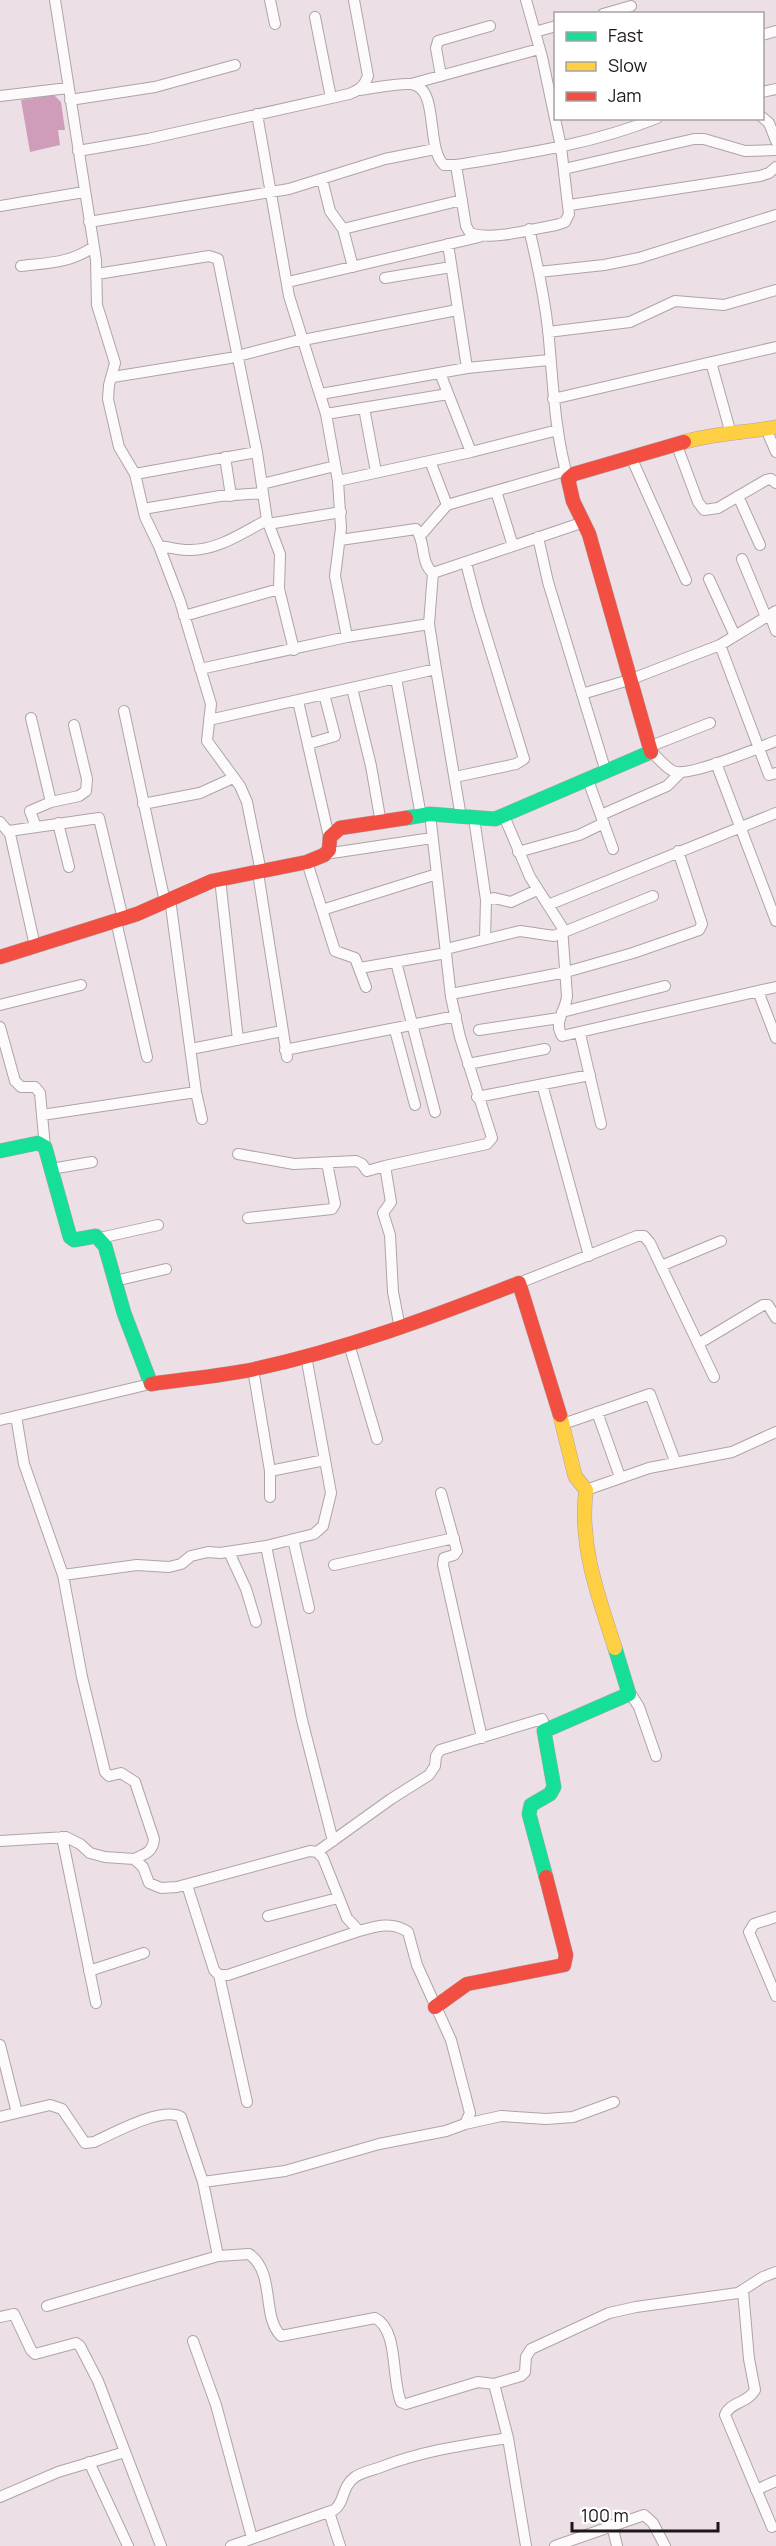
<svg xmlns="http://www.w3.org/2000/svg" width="776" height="2546" font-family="Manrope,sans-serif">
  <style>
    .water { fill: #cf9db9 }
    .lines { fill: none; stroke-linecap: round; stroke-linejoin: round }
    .street-casing { stroke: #ada4a9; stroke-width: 12 }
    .fast-casing { stroke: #ada4a9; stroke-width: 15 }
    .slow-casing { stroke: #ada4a9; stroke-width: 15 }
    .jam-casing { stroke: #ada4a9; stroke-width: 15 }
    .street { stroke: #fcfafb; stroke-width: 10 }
    .fast { stroke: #16e098; stroke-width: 14 }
    .slow { stroke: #ffcf43; stroke-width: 14 }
    .jam { stroke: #f24e42; stroke-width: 14 }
  </style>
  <rect width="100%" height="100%" fill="#ecdfe6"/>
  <path class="water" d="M54,95l7,7 4,28h-7l2,15 -30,7 -9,-52z"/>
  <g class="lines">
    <defs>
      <path id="street" d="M55,0l41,260 1,45 18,58 -6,22 -1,14 11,48 16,27 10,43 14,29 21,55 31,103 -4,37 33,45 7,16 14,70
        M270,0l5,24
        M603,14l28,-8
        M315,17l16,81
        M535,32l21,-6
        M762,35l14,-4
        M441,76l-5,-28 2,-7 52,-15
        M411,84l128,-35
        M360,90c16,-2 35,-7 51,-6 29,3 14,63 33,81h12c68,-11 137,-21 201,-47
        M762,92l14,-3
        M0,96l68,-8
        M70,100l85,-13 80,-22
        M257,114l32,182 37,118 12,67 3,47 -6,48 12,61
        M762,117l7,6 7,18
        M78,151l70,-12 201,-45c10,-4 15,-7 19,-18l-14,-76
        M456,165l10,61 4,7c21,8 63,-4 86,-8l9,-3 4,-8 -8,-67 -19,-90 -16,-57
        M564,169l130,-30h10l41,12 31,-1
        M322,179l8,32 13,18 10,38
        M570,205l190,-29 9,-3 7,-6
        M0,206l84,-14
        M89,222l200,-33 96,-30 50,-10
        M343,229l119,-29
        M529,229c8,33 15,66 19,100 5,50 6,101 20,150
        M448,244l19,124
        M21,266c26,-3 50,-3 72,-19
        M539,272l65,-7 35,-7 137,-43
        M97,274l112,-18 9,3 39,193 10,68 13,34 -1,35 15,61
        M385,278l66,-11
        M288,282l191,-45
        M548,332l82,-10 45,-21 49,4 52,-15
        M303,340l154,-30
        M711,362l20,72
        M440,373l31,79
        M113,377l117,-19 73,-19
        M321,394l146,-26 82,-8
        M553,399l223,-52
        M364,408l12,64
        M326,414l122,-20
        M766,429l10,23
        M676,443l22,59 6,8 14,-2 48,-28 5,-1 5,4
        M225,457l6,39
        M631,457l55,123
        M430,461l17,44
        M135,474l122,-22
        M338,481l133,-29 87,-22
        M262,484l73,-18
        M496,491l17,55
        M738,496l22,49
        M143,509l77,-13 43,-3
        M268,524l73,-12
        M420,536l27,-31 118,-34
        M538,537l10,45 58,190
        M340,540l76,-11c10,13 4,34 17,44l151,-51
        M159,546c10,1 19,4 29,4 29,1 54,-17 79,-30
        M742,559l24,58
        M709,579l26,57
        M770,615l6,16
        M184,616l95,-27
        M429,624l7,45
        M720,645l49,130 7,-2
        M200,669l147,-32 82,-13 4,-51
        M396,678l25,138
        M352,688l19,78 10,57
        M582,694l47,-14 91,-35 56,-34
        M298,701l31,136
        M124,711l41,191
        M31,718l20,84 -21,9 6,16
        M209,720l227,-51 25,148
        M308,744l27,-8 -11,-42
        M651,746l59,-23
        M652,752c6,6 13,15 21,19 14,7 85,-23 103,-30
        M716,763l60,158
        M455,777l61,-13 8,-5 -46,-150 -12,-46
        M588,780l25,69
        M51,802l28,-6 7,-5 1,-12 -13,-54
        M143,804l57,-11 33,-15
        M601,815l66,-29 13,-13
        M504,816l26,61 32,50 5,69c-1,15 -14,25 -5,40l214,-49
        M474,818l12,82
        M0,822l10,12 25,112
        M58,823l11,44
        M9,831l90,-13 24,101
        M518,852l61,-17 25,-12
        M325,854l107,-16
        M307,862l28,89 20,7 11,29
        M258,873l29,184
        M220,879l18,161
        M170,899l26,193 6,27
        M548,905l228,-92
        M322,910l115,-36
        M116,921l31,136
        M485,939l1,-39 8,-2 17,4 26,-12
        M446,949l74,-18 34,5 99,-40
        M396,962l39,150
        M360,968l86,-15
        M758,991l18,47
        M451,994l115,-22 67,-19 66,-23 3,-6 -24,-73
        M0,1005l81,-20
        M562,1012l103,-26
        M0,1027l15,54 6,6h14l5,6 5,54
        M395,1030l20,75
        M479,1030l80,-12
        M580,1034l21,90
        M191,1049l91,-18
        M285,1050l171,-34
        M468,1064l77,-15
        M542,1084l47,172
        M477,1097l113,-22
        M42,1115l154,-23
        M238,1154l56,10 62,-3 6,3 5,7 18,-5 6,36 -8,11 7,22 3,57 7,36
        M385,1166l102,-22 5,-6 -32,-101 -9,-40 -21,-183
        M51,1169l41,-7
        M248,1218l84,-9 3,-5 -8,-41
        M100,1238l58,-13
        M661,1266l60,-25
        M115,1281l51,-12
        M519,1283l118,-47h7l6,7 64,134
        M349,1344l28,95
        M698,1344l65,-39h5l8,13
        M253,1369l17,102v26
        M597,1412l23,65
        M16,1416l8,48 39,111 19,102 23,95 4,4 12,-3 14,9 19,57c-1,13 -9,15 -20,20
        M0,1420l150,-36
        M563,1424l87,-30 25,67
        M270,1471l55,-11
        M586,1490l63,-22 83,-16 44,-20
        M441,1493l16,58 -3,4 -10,3 -1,7 39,173
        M293,1539l16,69
        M266,1546l36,174 31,121
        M229,1552l17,37 10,33
        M334,1565l120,-27
        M63,1575l74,-10 32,2 12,-3 10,-8 17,-4 12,1 46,-7 48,-12 9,-8 8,-33 -25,-137
        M629,1691l10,16 17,49
        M62,1837l34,166
        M0,1841l66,-4 14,7 10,9 15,4 29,2 9,8 6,16 12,5 16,-1 133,-36 7,1 6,6 24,60 12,13c17,-5 34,-10 49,1l9,33 34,75 19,73 -5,11 -19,7 -67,13 -94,27 -82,11 -22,-65c-19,-11 -67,16 -87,25l-9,1 -23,-34 -12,-4 -50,12
        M317,1852l74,-53 38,-24 6,-9 1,-10 4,-6 102,-31 4,10
        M187,1885l27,85 5,5h9l131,-44
        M268,1916l70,-18
        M776,1917l-22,7 -5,8 27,64
        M89,1971l55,-18
        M219,1975l28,127
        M0,2045l17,68
        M465,2124l36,-8 45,3 27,-2 41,-15
        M203,2182l15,74 31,-2c27,19 12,62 32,82l94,-18c24,12 16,61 26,84l5,2 72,-22 16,2 14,54
        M743,2291l6,68 6,31c-7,13 -25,12 -30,25l47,112
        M47,2306l171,-50
        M0,2317l14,-3 17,36 4,4 41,-11 4,3 18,35 63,165
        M193,2341l23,64 36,133
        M494,2384l27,-8 4,-4 1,-15 5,-8 78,-36 27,-6 102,-14 25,-16 13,-5
        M89,2462l39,84
        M756,2490l20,-9
        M0,2497l58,-25 67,-20
        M329,2512l11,34
        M612,2525l5,21
        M231,2546l103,-36c11,-7 7,-23 21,-33 7,-5 18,-7 26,-10 41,-16 83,-22 127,-29l18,108
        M555,2546l89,-31 9,8 12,23"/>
      <path id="fast" d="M406,818l24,-4 65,5 156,-67
        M0,1151l38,-8 7,4 25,90 4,3 22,-4 9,10 19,67 27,71
        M546,1877l-17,-63 2,-9 19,-11 4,-7 -10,-56 85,-37 -14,-46"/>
      <path id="slow" d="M684,442c30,-9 61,-9 92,-15
        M560,1415l15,61 11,14c-7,56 12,105 29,158"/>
      <path id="jam" d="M651,752l-62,-218 -16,-33 -5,-22 6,-5 110,-32
        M0,957l137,-43 75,-33 95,-19 17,-7 5,-5 1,-13 10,-9 66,-10
        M151,1384c34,-5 70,-8 104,-15 91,-20 178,-52 264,-86l41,132
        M435,2007l32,-23 97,-19 2,-10 -20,-78"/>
    </defs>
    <use href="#street" class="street-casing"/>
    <use href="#fast" class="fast-casing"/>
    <use href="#slow" class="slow-casing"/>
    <use href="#jam" class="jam-casing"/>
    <use href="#street" class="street"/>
    <use href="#fast" class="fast"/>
    <use href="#slow" class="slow"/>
    <use href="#jam" class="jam"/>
  </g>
  <rect x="554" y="12" width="210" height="108" fill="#ffffff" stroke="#a5a2a3" stroke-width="1.5"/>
  <rect x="566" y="32" width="30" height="9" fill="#16e098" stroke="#a5a2a3" stroke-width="1.5"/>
  <text x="608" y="42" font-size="18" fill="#1e161a">Fast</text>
  <rect x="566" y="62" width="30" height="9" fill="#ffcf43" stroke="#a5a2a3" stroke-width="1.5"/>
  <text x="608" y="72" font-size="18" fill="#1e161a">Slow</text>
  <rect x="566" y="92" width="30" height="9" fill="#f24e42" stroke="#a5a2a3" stroke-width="1.5"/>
  <text x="608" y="102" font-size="18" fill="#1e161a">Jam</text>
  <path d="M572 2522v9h146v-9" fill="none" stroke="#1e161a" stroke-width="3"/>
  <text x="581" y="2522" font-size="18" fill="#1e161a" stroke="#ffffff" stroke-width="4.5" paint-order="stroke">100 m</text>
</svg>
